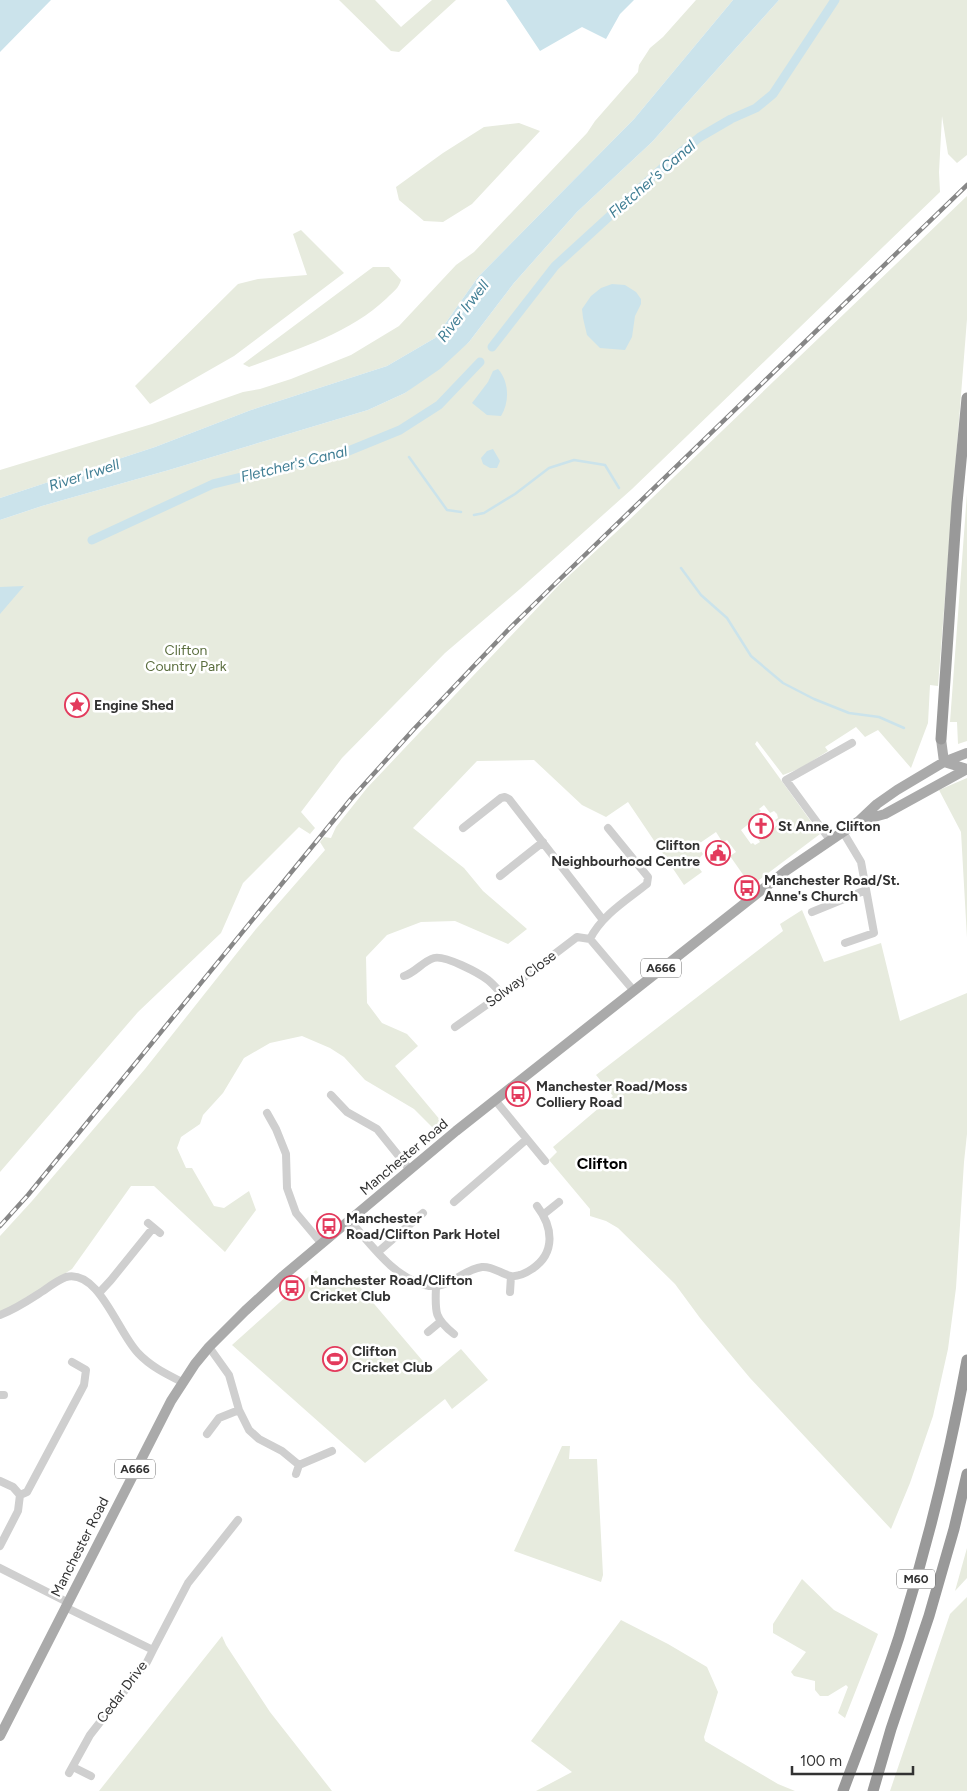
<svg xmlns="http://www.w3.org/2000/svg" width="967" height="1791" font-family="Figtree,sans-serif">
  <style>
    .green { fill: #e7ebde; fill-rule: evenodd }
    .water { fill: #cbe3eb }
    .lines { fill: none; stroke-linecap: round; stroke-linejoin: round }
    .stream { stroke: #cbe3eb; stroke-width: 2.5 }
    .canal { stroke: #cbe3eb; stroke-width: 9 }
    .minor { stroke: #cfcfcf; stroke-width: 8 }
    .major { stroke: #aaa; stroke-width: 10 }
    .highway { stroke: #999; stroke-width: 11 }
    .rail-casing { stroke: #878787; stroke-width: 4.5 }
    .rail { stroke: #fff; stroke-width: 2.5; stroke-dasharray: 8; stroke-linecap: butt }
    .labels { text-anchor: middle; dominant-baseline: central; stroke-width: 5; stroke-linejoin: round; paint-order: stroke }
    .shield { fill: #fff; stroke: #707070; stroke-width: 1 }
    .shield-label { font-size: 12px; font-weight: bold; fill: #323232 }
    .park-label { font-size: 14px; fill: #5b6e3f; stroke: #fff }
    .poi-label { font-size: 14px; font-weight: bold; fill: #323232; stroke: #fff; text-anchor: start }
    .street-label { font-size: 14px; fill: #323232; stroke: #fff }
    .water-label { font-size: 15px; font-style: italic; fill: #407e94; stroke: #fff }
    .quarter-label { font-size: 16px; font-weight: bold; fill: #000; stroke: #fff }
  </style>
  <rect width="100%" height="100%" fill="#fff"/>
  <path class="green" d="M339,0h36l26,27 31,-27h24l-57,52 -8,-1z
    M696,0h37l-99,119 -156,158 -43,61 -48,28 -136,44 -96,37 -155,51v-28l152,-46 91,-32 17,-3 31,-10 60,-24 48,-29 57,-61 18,-13 113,-119 8,-12 43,-49 1,-7 11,-17 13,-11z
    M779,0h188v155l-10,8 -9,-9 -6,-38 -3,56 1,20 -308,297 -112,100 -75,64 -103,105 -41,54 14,16 -5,6 -11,-7 -56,56 -22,50 -83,79 -138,160v-652l42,-14 127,-36 199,-60 37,-17 64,-51 45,-59 63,-71 75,-70z
    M519,123l21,8 -68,73 -29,18 -19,-1 -25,-21 -3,-13 47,-34 41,-26z
    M967,196v123l-29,367 -8,-1 -2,38 -17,45 -33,-38 -13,7 -9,-10 -31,20 3,4 -27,17 -18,7 -26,-34 -2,3 65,90 -69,52 -21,-30 6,-4 -9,-12 -4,3 -7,-11 -19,13 6,9 -8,9 7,9 -18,13 -56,-83 -22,15 -24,-12 -48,-45 -57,1 -64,67 51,40 19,23 44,38 -19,15 -53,-23 -34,1 -34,13 -21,22 1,46 15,20 25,11 11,12 -23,20 51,61 -8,6 -24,-24 -49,-29 -21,-23 -14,-9 -28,-12 -32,7 -26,15 -21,35 -20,22 -3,9 -19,13 -4,11 9,20h6l22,38 10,2 25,-17 7,19 -31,42 -71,-66h-23l-59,83 -63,40 -9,4v-77l32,-35 113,-132 111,-140 69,-79 -5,-8 4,-5 7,1 5,-11 31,-39 192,-203 68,-63zM764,805l6,8 4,-2 3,3 1,4 -3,2 3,4 -11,11 -2,-2 -7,6 2,3 -5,3 -2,-2 -2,1 -10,-14 14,-11 -1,-2 7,-6 -2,-2z
    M301,230l43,43 -110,83 -84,48 -15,-18 103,-102 20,-5 49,-4 -14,-41z
    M373,267h16l12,13c-2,8 -8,12 -14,18 -38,36 -90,51 -138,69l-6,-3z
    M967,493v248l-9,3 -1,-22h-7z
    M967,778v160l-6,-106 -22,-42z
    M802,910l22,52 57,-19 19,78 67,-28v141l-3,28 -8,126 -8,61 -15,67 -23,67 -19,46 -141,-151 -50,-60 -25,-34 -57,-56 -12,-7 -16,-5v-7l-41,-49 8,-8 -4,-5 60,-51 -17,-21 187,-144 -3,-7z
    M316,1270l14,17 28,-2 75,88 28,-24 27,31 -36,29 -7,-10 -80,64 -133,-118z
    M562,1446h8l-1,13h28l6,116 -2,7 -87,-31z
    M967,1548v30l-12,13z
    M802,1579l32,31 44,24 -33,84 -7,-5 10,-26 -2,-2 -18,11h-8l-5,-6v-9l-21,-5 -3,-4 15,-20 -33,-19v-9z
    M967,1597v194h-77l60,-177z
    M621,1620l47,24 39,23 11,25 -14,45 1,4 73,43 17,7h-259l36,-19 -41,-31z
    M222,1636l4,9 44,67 62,79h-233z"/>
  <path class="water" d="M0,0h51l-51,52z
    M506,0h128l-14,14 -14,25 -24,-12 -42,24z
    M733,0h46l-127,142 -75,70 -63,71 -45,59 -29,27 -35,24 -37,17 -199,60 -127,36 -42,14v-22l155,-51 96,-37 136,-44 48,-28 43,-61 156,-158z
    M612,284l13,1 11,7 5,7v5l-6,12 -3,21 -7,13 -25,-2 -13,-13 -4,-17 -1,-9 9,-13 10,-8z
    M498,369c11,12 12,33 3,47l-14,-1 -15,-12 16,-21 5,-11z
    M493,449l7,12 -3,7h-7l-7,-4 -2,-6 6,-7z
    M24,586l-24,28v-27z"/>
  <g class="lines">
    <path class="stream" d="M409,457l38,53 14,2
      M474,515l10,-2 31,-19 34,-26 25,-8 31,5 14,23
      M681,568l20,27 26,23 24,38 32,27 31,16 35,14 30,4 25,11"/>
    <path class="canal" d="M492,347l63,-81 115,-105 30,-24 31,-18 25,-11 17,-14 62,-94
      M92,540l121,-56 133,-32 54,-22 39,-25 41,-43"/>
    <path class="minor" d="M463,828l38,-30 4,-1 4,2 94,121
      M608,828l40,49 -1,7c-20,16 -45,31 -57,55l44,52
      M843,832l18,30 13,71 -29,10
      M830,840l-44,-60 66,-37
      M500,876l43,-34
      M812,912l54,-22
      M404,976c11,-3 19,-15 30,-18 11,-3 45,15 54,22 5,4 10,10 14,14
      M455,1027l47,-33 75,-57 13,2
      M331,1095l16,17 30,17 33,41
      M495,1100l50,61
      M267,1113l9,16 10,25 1,34 9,25 26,31
      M454,1202l73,-63
      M544,1214l15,-12
      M350,1221c21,23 43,56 75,64 23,6 36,-15 57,-18 11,-1 19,7 29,9 8,1 15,-3 21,-7 24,-16 21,-42 5,-63
      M148,1223l12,10
      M378,1252l45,-39
      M436,1287c-1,25 -2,31 18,47
      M510,1292l1,-16
      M99,1293l12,-13 42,-52
      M0,1315c16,-6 29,-15 43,-24 7,-5 15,-11 23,-14 33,-8 52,56 72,76 12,13 28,21 44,29
      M428,1332l12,-10
      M209,1347l20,28 10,35 10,20 10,9 23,12 17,14
      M0,1395h4
      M207,1434l12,-16 20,-8
      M296,1474l3,-9 33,-14
      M0,1481l13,6 7,8 -2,16 -18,35
      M20,1495l7,-3 57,-107 2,-15 -14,-8
      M0,1568l67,34
      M65,1607l88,43 -6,12 -57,73 -21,38
      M153,1650l35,-67 50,-63
      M73,1767l18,9"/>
    <path class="major" d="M941,739l3,23 23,7
      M860,821l25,-7 82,-45
      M0,1736l171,-335 24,-37 14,-17 36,-36 38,-35 173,-145 331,-261 72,-49 18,-17 20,-14 47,-28 23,-9"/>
    <path class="highway" d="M941,739l16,-236 10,-105
      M843,1791c19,-51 39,-102 56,-154 28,-90 51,-184 68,-277
      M873,1791l18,-62 38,-113 25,-87 13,-55"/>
    <defs>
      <path id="rail" d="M0,1226l28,-31 323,-396 63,-70 94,-99 49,-48 410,-397"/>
    </defs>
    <use href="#rail" class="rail-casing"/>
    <use href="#rail" class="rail"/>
  </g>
  <defs>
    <symbol id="sight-ring" viewBox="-11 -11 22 22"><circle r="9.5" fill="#fff" stroke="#e33a5c" stroke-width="1.5"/><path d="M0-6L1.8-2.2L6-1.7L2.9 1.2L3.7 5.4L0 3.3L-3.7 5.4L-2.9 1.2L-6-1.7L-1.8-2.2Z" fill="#e33a5c"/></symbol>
    <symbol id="church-ring" viewBox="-11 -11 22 22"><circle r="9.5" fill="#fff" stroke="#e33a5c" stroke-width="1.5"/><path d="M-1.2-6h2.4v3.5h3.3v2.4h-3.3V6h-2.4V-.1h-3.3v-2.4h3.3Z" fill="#e33a5c"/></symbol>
    <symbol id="civic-ring" viewBox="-11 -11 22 22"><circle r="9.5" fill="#fff" stroke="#e33a5c" stroke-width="1.5"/><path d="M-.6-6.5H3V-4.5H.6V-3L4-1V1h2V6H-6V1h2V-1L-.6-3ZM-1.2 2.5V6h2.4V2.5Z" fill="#e33a5c"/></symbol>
    <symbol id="bus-ring" viewBox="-11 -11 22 22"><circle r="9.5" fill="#fff" stroke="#e33a5c" stroke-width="1.5"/><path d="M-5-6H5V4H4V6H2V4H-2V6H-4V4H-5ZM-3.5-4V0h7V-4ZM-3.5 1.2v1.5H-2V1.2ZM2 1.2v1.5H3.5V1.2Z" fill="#e33a5c"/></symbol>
    <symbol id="stadium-ring" viewBox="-11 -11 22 22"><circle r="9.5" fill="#fff" stroke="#e33a5c" stroke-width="1.5"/><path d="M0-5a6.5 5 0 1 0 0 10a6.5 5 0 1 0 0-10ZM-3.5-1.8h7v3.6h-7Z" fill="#e33a5c"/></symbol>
  </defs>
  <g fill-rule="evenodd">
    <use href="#sight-ring" x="63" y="691" width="28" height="28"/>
    <use href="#church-ring" x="747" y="812" width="28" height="28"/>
    <use href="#civic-ring" x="704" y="839" width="28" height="28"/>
    <use href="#bus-ring" x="733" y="874" width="28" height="28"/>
    <use href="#bus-ring" x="504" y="1080" width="28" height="28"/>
    <use href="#bus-ring" x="315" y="1212" width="28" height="28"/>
    <use href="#bus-ring" x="278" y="1274" width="28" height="28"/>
    <use href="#stadium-ring" x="321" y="1345" width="28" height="28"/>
  </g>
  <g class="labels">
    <g class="shield">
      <rect x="641" y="958.5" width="40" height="19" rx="4"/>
      <rect x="115" y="1459.5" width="40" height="19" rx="4"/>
      <rect x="897" y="1569.5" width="38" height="19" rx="4"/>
    </g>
    <g class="shield-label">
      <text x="661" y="968">A666</text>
      <text x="135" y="1469">A666</text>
      <text x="916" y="1579">M60</text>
    </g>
    <g class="park-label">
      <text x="186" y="650">Clifton<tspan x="186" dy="16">Country Park</tspan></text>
    </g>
    <g class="poi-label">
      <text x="94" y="705">Engine Shed</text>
      <text x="778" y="826">St Anne, Clifton</text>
      <text x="700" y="845" text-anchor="end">Clifton<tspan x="700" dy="16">Neighbourhood Centre</tspan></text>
      <text x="764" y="880">Manchester Road/St.<tspan x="764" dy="16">Anne's Church</tspan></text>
      <text x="536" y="1086">Manchester Road/Moss<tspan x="536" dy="16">Colliery Road</tspan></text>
      <text x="346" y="1218">Manchester<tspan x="346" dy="16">Road/Clifton Park Hotel</tspan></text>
      <text x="310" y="1280">Manchester Road/Clifton<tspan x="310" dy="16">Cricket Club</tspan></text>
      <text x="352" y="1351">Clifton<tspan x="352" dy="16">Cricket Club</tspan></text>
    </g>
    <g class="street-label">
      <text transform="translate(521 979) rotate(-37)">Solway Close</text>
      <text transform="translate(404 1157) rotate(-40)">Manchester Road</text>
      <text transform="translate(80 1547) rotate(-63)">Manchester Road</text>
      <text transform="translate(122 1692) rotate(-53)">Cedar Drive</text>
    </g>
    <g class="water-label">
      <text transform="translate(652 179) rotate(-41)">Fletcher's Canal</text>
      <text transform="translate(463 311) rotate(-52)">River Irwell</text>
      <text transform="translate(294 464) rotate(-14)">Fletcher's Canal</text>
      <text transform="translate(84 475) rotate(-18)">River Irwell</text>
    </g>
    <g class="quarter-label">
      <text x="602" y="1163">Clifton</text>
    </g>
  </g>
  <path d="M792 1766v8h121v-8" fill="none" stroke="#323232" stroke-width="2.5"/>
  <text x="800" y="1766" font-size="15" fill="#323232" stroke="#ffffff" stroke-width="4" paint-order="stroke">100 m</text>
</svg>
